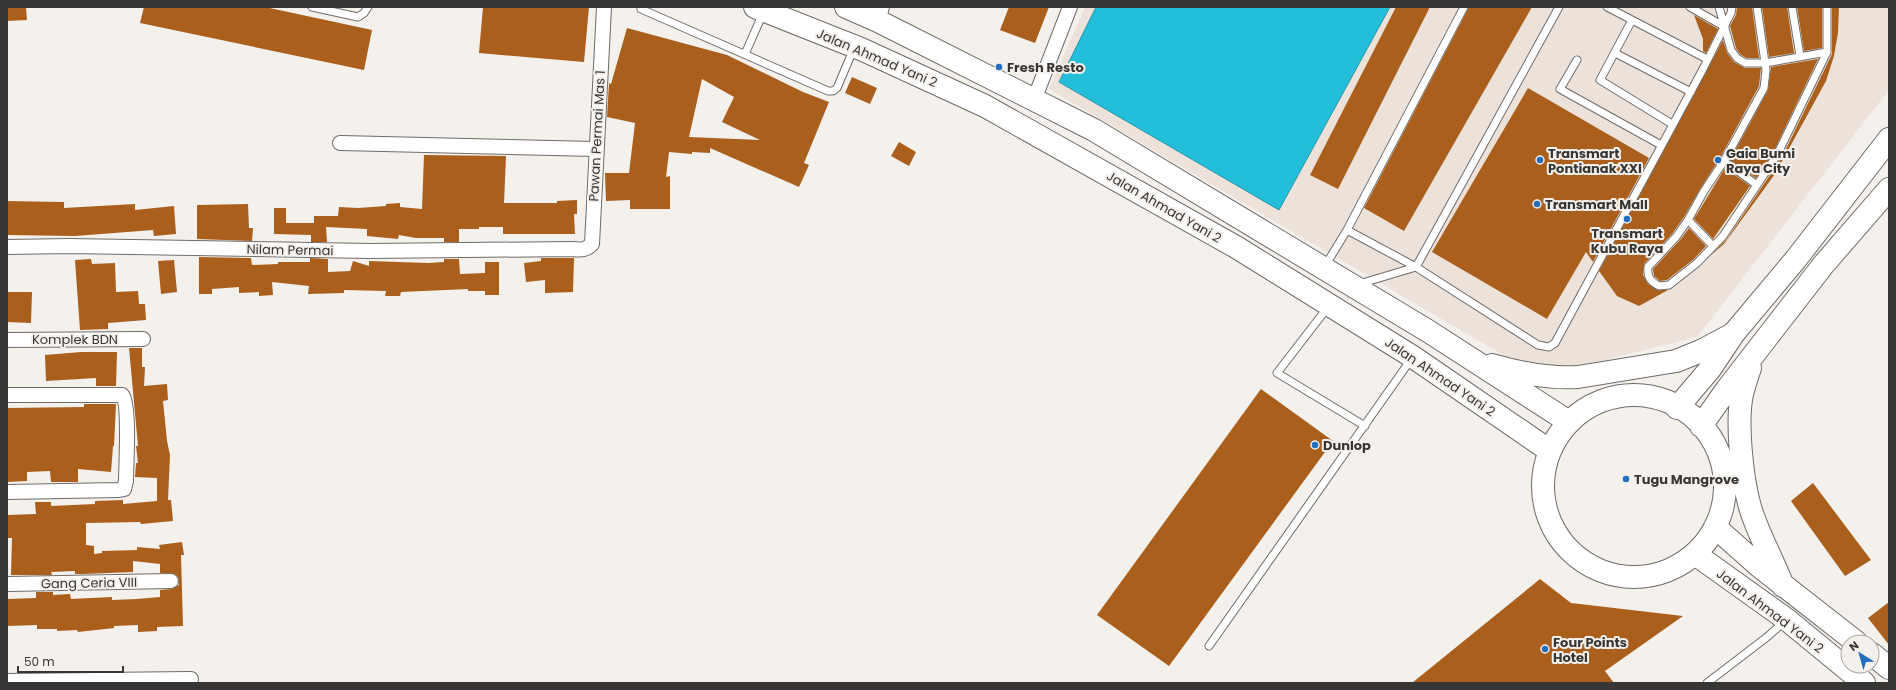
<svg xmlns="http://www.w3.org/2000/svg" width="1896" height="690" font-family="Poppins,sans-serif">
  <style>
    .built { fill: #ede2da }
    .water { fill: #23bfda; stroke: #2996a8 }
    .building { fill: #aa5f1c; fill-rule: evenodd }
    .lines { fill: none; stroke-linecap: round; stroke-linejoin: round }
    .lane-casing { stroke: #6f6b67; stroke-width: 9 }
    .street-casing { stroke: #6f6b67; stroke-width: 16 }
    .highway-casing { stroke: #6f6b67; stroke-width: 24 }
    .lane { stroke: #fff; stroke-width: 7 }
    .street { stroke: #fff; stroke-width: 14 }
    .highway { stroke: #fff; stroke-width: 22 }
    .poi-dot { fill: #246ebe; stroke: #f4f0ec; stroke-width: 1.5 }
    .labels { text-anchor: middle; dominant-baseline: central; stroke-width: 4; stroke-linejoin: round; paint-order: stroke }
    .street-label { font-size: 13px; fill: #383634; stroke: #f4f0ec }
    .poi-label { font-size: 13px; font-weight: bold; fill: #383634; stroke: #f4f0ec; text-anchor: start }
  </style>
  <rect width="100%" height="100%" fill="#f4f0ec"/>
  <path class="built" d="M1085,7h804v83l-192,247 -130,32h-40l-478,-280z"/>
  <path class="water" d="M1096,7h294l-111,203 -220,-128z"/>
  <path class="building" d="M7,7h19l1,13 -20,1z
    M144,7h121l107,23 -8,40 -224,-47z
    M483,7h106l-5,55 -105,-9z
    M1009,7h40l-14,36 -35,-13z
    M1396,7h34l-92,182 -28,-14z
    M1469,7h63l-128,224 -40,-23z
    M1737,7h15l7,51h-13l-6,-4 -4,-6 -6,-22 6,-11z
    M1762,7h25l7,46 -25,4z
    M1797,7h25v41l-18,3z
    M1832,7h7l-1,26 -4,23 -8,25 -51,93 -51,70 -15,13 18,-18 55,-82 50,-103z
    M1694,15l24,14 -12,24 -3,-2v-12z
    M627,28l100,27 76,37 26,10 -25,61 5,2 -10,22 -89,-39v5l-18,-1v2l-23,-2 -3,25 4,-1v33h-40v-9l-24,1 -1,-28h24l6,-50 -28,-6 2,-34 2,1zM702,79l32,18 -12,25 38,18 -71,-3z
    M1723,40l4,13 7,9 11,6h16l-2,18 -39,72 -20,31 -16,28 -12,17 -28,30 -1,11 5,9 9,6h11l-29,16 -22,-10 -18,-25z
    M1818,59l-45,94 -17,25 -26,-18 38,-70 3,-23z
    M852,77l25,11 -7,16 -25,-11z
    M1528,88l121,70 -56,104 -7,-10 -39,67 -115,-67z
    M899,142l17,10 -7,14 -18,-10z
    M424,155l82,1 -2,47h53v-2l20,-1v14h-3l1,20h-72v-7h-24v2h-20v13h-15v-4h-28l-17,-3 -1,4 -31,-3v-7l-41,-2 1,15h-16v-7l-37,-1v-26h12v15h28v-7h24l1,-9 19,1 28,-2v-2l14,-1v4l22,2z
    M1725,168l25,18 -37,53 -19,-20z
    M7,201l57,1v6l71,-4v6l39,-4 2,28 -22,2 -1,-6 -78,6 -68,-1z
    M248,204l1,24h4l-1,13 -55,-2v-34z
    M1689,228l17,18 -12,13 -27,21 -7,1 -6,-5 -1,-7 27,-29z
    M199,257l52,1 1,7 26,-1v-2h32v-4l18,1v13l22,-1 3,-10 16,5v-5l59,2 16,-1v-3h15l1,15 25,-1v-11h14v33h-14v-4h-17v-2l-67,3 -1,4h-15l1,-5 -42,-1v3l-36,1 1,-8 -37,-4 1,13 -14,1v-4l-20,1v-6l-27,2v5h-13z
    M541,258h33l-1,34 -28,1v-13l-19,2 -2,-19 17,-2z
    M91,259l1,5 23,-1 1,29 22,-1 1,13h6l1,16 -38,3v6l-28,1 -5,-70z
    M174,260l3,32 -16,2 -3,-33z
    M7,292h25l-1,31 -24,-1z
    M129,348h13v19h3l-1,19 23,-2 1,16 -5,1 4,40 3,14 -2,45h3l2,21 -32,3 -1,-2 -54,1v22l8,1v8l8,-1v-2l35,-1v-3l23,2 -1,-4 23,-3 2,13h-3l2,71 -26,1v4l-19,1v-7l-24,1v2l-36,4 -1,-2 -20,1v-2h-20v-4l-30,1v-27l29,-1v-6h17v3l17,-1 1,5 41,-2v3l25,-1 23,-2v-7l12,-1 7,-4 -1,-8 -3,-3 -15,-1v-9l-27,-3v11l-49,2h-9v-3l-24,1 1,3h-41l1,-37h-5v-23l29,-1 -1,-12h16v4l44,-2v-3l28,-1v4l34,-3v-23l-22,-1 1,-14h2l-2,-17h2z
    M81,352h36l-1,34h-20v-8l-50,3 -1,-26z
    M1261,389l72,52 -164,225 -72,-51z
    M84,404h32l-2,42h-1l-2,26 -33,-3v13h-27l-1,-11 -23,1v9l-20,1v-74l77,-1z
    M1813,483l58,77 -26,16 -54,-75z
    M1540,579l31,24 112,13 -78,55 9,12h-202z
    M1889,602v43l-21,-27z"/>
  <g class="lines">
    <defs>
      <path id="lane" d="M312,7l46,10 6,-4 4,-6
        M1607,7l100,52
        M1690,7l35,20
        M1719,7l12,43 6,8 8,5h20l62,-11v-45
        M1757,7l9,63 -2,18 -40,73 -20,30 -16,29 -12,17 -28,30c-1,10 2,14 11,19l10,-1 28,-22 26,-27 54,-81 50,-103
        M1792,7l8,49
        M641,9l187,82h5l4,-3 17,-40
        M1632,20l-32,60 72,44
        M1615,53l76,39
        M745,54l18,-41
        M1577,60l-17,29 101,56
        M1724,161l33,24
        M1688,220l25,26
        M1347,230l69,37 122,78 11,2 6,-4 148,-274 28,-56 1,-6
        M1325,266l22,-36 117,-223
        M1359,284l57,-17 143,-260
        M1328,307l-51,66 88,53
        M1209,646l203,-288
        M1707,683l60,-46 18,-16"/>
      <path id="street" d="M878,21l4,-14
        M1034,100l36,-93
        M340,143l256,6
        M7,247l63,-1 300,5 203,-2c8,1 13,1 19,-5l12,-237
        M7,340l136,-1
        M7,395h115c8,8 4,72 4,86l-2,8 -5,1 -112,2
        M7,584l164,-3
        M7,681l184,-2"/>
      <path id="highway" d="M755,7l106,42 124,57 251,141 177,110 137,94
        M846,7l32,14 216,109 334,201 141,91
        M1492,365c28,8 56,14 86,12l98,-16 25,-10 30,-16
        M1750,368c-3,9 -6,18 -8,26 -6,28 0,85 8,113 8,27 23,53 33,79
        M1543 486a91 91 0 1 1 182 0a91 91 0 1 1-182 0Z
        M1677,408l33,-39 24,-36 62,-74 93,-120
        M1701,426l26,-37 97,-125 65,-75
        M1715,527l44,39 97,76
        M1695,554l91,65 78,64
        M1872,654l17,14"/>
    </defs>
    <use href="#lane" class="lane-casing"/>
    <use href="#street" class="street-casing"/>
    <use href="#highway" class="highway-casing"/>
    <use href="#lane" class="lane"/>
    <use href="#street" class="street"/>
    <use href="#highway" class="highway"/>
  </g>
  <g class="poi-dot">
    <circle cx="999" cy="67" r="4"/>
    <circle cx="1540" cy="160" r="4"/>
    <circle cx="1718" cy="160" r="4"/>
    <circle cx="1537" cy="204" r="4"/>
    <circle cx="1627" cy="219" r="4"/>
    <circle cx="1315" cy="445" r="4"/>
    <circle cx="1626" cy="479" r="4"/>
    <circle cx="1545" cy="649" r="4"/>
  </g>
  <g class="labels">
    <g class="street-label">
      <text transform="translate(877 58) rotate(23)">Jalan Ahmad Yani 2</text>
      <text transform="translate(597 136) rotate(-87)">Pawan Permai Mas 1</text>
      <text transform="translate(1164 207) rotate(30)">Jalan Ahmad Yani 2</text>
      <text transform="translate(290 250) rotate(1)">Nilam Permai</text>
      <text x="75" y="339">Komplek BDN</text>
      <text transform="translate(1440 377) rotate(34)">Jalan Ahmad Yani 2</text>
      <text transform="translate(89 583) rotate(-1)">Gang Ceria VIII</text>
      <text transform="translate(1770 611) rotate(37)">Jalan Ahmad Yani 2</text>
    </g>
    <g class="poi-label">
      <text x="1007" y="67">Fresh Resto</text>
      <text x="1548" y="153">Transmart<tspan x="1548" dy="15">Pontianak XXI</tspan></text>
      <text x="1726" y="153">Gaia Bumi<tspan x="1726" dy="15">Raya City</tspan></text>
      <text x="1545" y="204">Transmart Mall</text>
      <text x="1627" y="233" text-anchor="middle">Transmart<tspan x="1627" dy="15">Kubu Raya</tspan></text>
      <text x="1323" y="445">Dunlop</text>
      <text x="1634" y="479">Tugu Mangrove</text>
      <text x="1553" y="642">Four Points<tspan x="1553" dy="15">Hotel</tspan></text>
    </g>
  </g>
  <rect width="1896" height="690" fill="none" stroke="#383634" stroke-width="16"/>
  <g transform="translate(1860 654) rotate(323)"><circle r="19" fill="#f4f0ec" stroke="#a9a6a2"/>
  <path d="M0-3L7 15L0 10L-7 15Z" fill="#246ebe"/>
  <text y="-6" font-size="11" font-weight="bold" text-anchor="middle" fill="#383634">N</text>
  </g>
  <path d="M18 666v6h105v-6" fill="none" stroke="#383634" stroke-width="2"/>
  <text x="24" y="666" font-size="12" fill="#383634" stroke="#f4f0ec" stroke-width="3" paint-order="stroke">50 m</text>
</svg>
